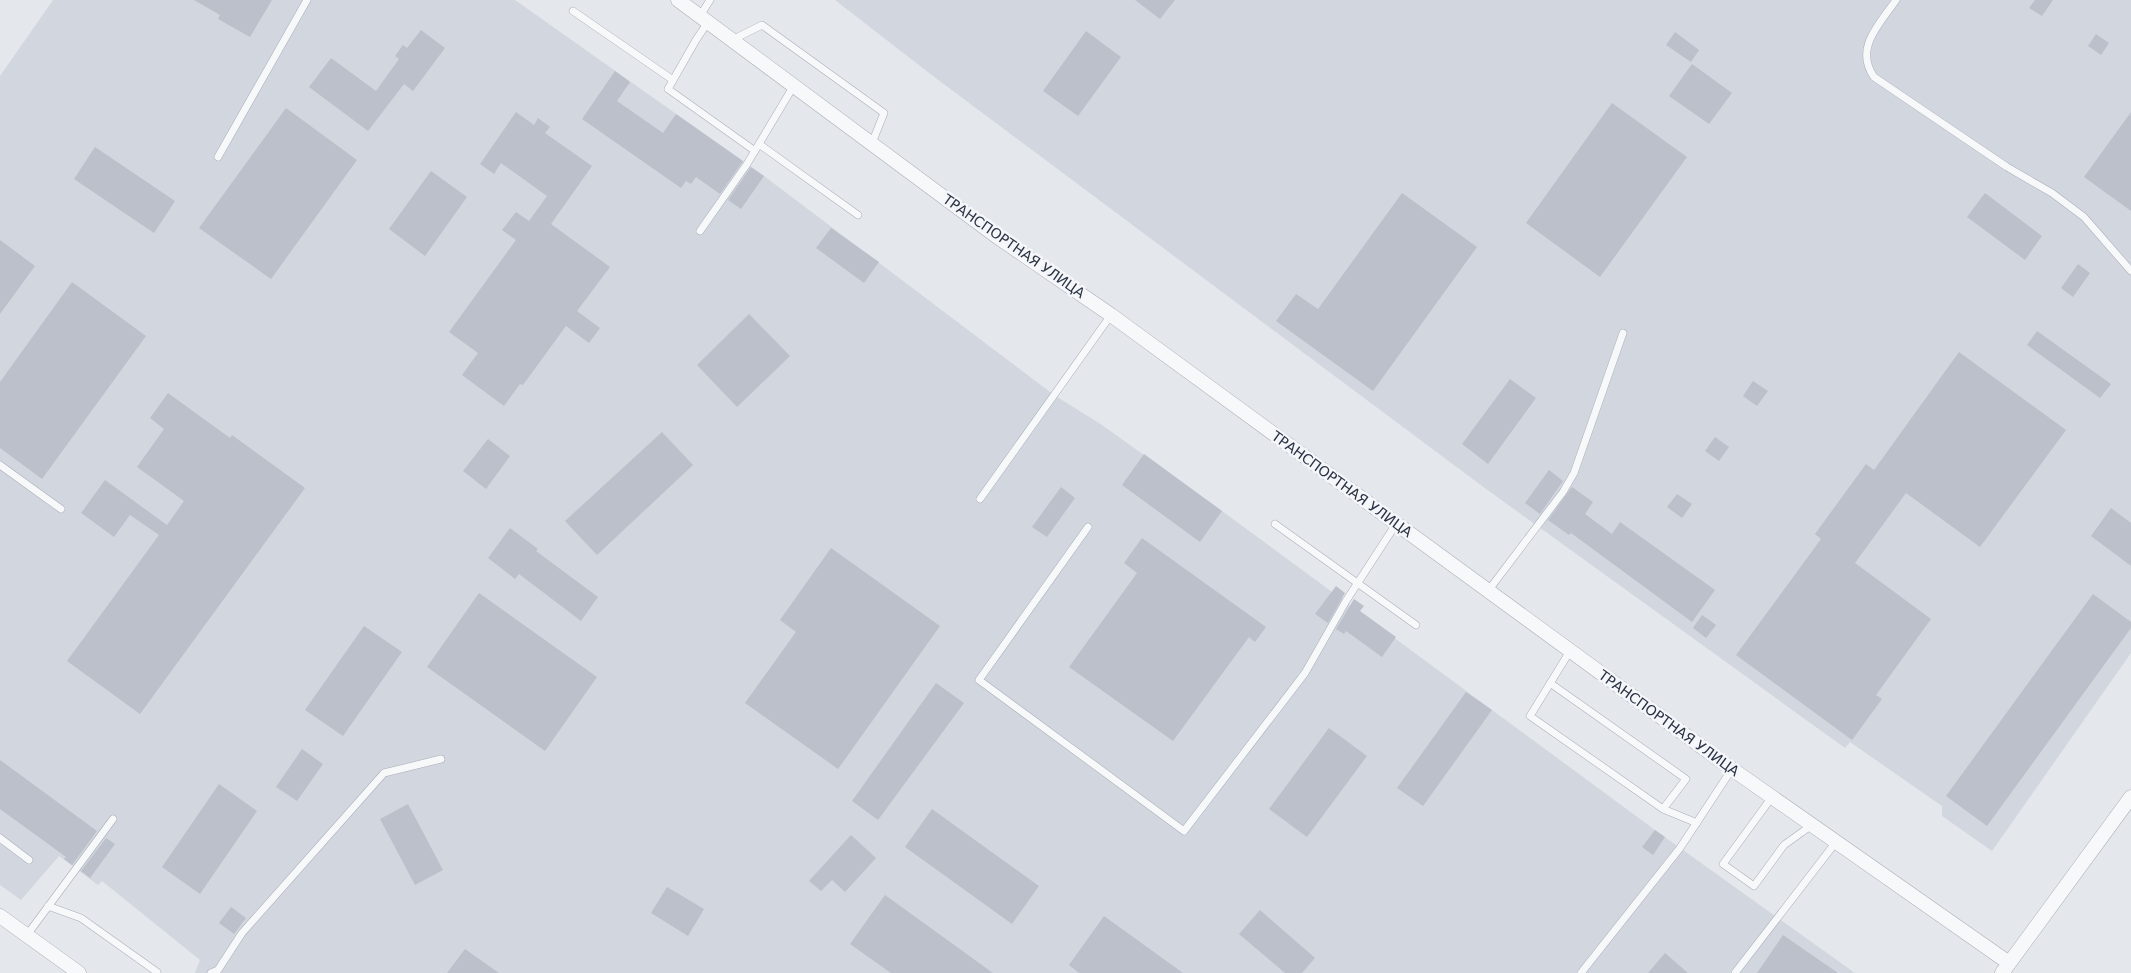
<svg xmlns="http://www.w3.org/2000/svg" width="2131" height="973" font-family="'DejaVu Sans',sans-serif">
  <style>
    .built { fill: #d2d6de }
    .building { fill: #bbc0ca }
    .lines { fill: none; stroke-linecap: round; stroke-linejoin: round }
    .lane-casing { stroke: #a9aeb7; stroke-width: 8 }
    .street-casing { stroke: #a9aeb7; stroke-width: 15 }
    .lane { stroke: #f7f8fa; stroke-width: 7 }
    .street { stroke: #f7f8fa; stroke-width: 14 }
    .labels { text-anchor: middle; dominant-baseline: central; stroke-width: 5; stroke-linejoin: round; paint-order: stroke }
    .street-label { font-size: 14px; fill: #2b3445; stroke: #f4f6f9 }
  </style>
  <rect width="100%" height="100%" fill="#e4e7ec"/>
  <path class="built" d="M53,0h462l249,176 290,219 48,30 120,86 433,319 200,143h-1660l5,-13 -98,-79 -4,4 -39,-29 -38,44 -21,-15v-809z
    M835,0h1296v653l-139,198 -50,-35v-10l-92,-64 -5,6 -363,-262 -549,-410z"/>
  <path class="building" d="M194,0h78l-22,37 -32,-18 2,-4z
    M1135,0h40l-15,19z
    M2035,0h18l-11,16 -13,-8z
    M421,30l24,18 -32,43 -9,-7 -36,47 -59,-44 22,-29 45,33 23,-32 -4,-3 8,-11 4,3z
    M1086,31l35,26 -43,59 -35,-25z
    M1675,32l24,18 -8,12 -25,-17z
    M2096,34l13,9 -8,12 -13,-9z
    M1692,64l40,29 -23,31 -40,-28z
    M615,71l15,11 -13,19 46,32 13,-19 67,47 -23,33 -24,-17 -5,7 -5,-3 -5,7 -99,-69z
    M1612,103l75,54 -87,120 -74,-54z
    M286,108l71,52 -86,119 -72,-51z
    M516,112l18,13 4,-7 12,9 -5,6 47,33 -41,58 59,43 -33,44 23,17 -11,15 -23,-17 -43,59 -3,-1 -16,22 -42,-31 16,-22 -29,-21 67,-92 -14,-10 14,-18 13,9 18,-25 -46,-33 -7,11 -14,-10z
    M2131,112v99l-47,-34z
    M95,147l80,54 -21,32 -80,-54z
    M751,167l13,9 -23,33 -13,-9z
    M431,171l36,26 -42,59 -36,-27z
    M1402,193l75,54 -104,144 -97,-70 20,-27 22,15z
    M1985,193l57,43 -17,24 -58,-43z
    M831,228l48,34 -15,21 -48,-35z
    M0,240l35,26 -35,48z
    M2078,264l12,9 -17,24 -12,-9z
    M72,282l74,54 -104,143 -42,-31v-66z
    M749,314l41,42 -53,51 -40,-42z
    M2037,331l74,53 -11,14 -73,-53z
    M1959,352l107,78 -86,117 -74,-54 -51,70 76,56 -55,76 6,4 -30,41 -116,-85 85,-116 -6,-5 51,-70 8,6z
    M1510,379l26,19 -48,66 -26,-20z
    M1753,381l15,10 -11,15 -14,-10z
    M168,393l62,45 2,-3 73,53 -165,226 -73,-53 92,-126 -29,-20 -16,22 -33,-24 24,-33 62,45 17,-24 -47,-34 27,-38 -14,-11z
    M662,432l31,33 -96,90 -32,-34z
    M1715,437l14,10 -10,14 -14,-10z
    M488,439l22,17 -24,33 -23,-18z
    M1144,454l78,57 -22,31 -78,-57z
    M1549,470l14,11 -23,33 -15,-11z
    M1061,487l14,11 -28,39 -15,-10z
    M1572,487l21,15 -8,12 27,20 8,-12 95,68 -23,32 -121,-89 -2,2 -21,-15z
    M1677,494l15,10 -10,14 -15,-11z
    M2111,508l20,15v43l-40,-30z
    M510,528l28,21 -2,2 62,46 -17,24 -62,-47 -4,5 -27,-21z
    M1142,538l124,89 -11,15 -6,-5 -76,104 -104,-74 68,-94 -13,-10z
    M831,548l109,78 -102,143 -93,-66 51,-71 -16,-12z
    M1336,586l9,7 -17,30 -13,-9z
    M479,593l118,84 -52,74 -118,-84z
    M2093,594l38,28v6l-144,198 -41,-30z
    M1354,599l10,7 -4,5 36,26 -14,20 -36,-26 -2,3 -8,-5z
    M1702,615l14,10 -10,13 -13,-10z
    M364,626l38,26 -59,84 -38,-26z
    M936,683l28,20 -86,117 -26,-19z
    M1466,692l26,18 -69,96 -26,-18z
    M1329,728l38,28 -60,81 -38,-28z
    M302,749l21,15 -26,37 -21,-14z
    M0,760l97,71 -25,34 -8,-6 2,-2 -66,-48z
    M219,784l38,27 -57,83 -38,-27z
    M408,804l35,66 -28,15 -35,-66z
    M932,809l107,77 -27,38 -107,-77z
    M1655,830l10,7 -12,18 -11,-8z
    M851,835l25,23 -31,34 -13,-12 -11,11 -12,-10z
    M106,838l9,6 -25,34 -9,-7z
    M667,887l37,22 -16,27 -37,-23z
    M885,895l108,78h-102l-41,-29z
    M231,907l15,11 -12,16 -15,-11z
    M1260,910l55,48 -13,15h-17l-46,-39z
    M1104,916l79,57h-104l-10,-8z
    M1783,935l55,38h-81z
    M465,949l34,24h-52z
    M1665,953l23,20h-40z"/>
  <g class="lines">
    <defs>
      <path id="lane" d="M1896,0c-17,25 -42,48 -22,77l133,90 45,26 32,24 47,54
        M573,11l100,69
        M700,16l10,-16
        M708,22l-12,18 -28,49 87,62
        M732,40l30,-15 122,88 -12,30
        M759,144l99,71
        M218,157l89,-157
        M700,231l47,-67 46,-77
        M0,465l61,44
        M980,499l131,-184
        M1275,524l141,101
        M1088,527l-109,153 205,151 121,-158 41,-72 50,-77
        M1488,591l75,-99 11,-19 49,-140
        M1570,651l-40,65 133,93 34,14
        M1550,683l136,96 -23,30
        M1772,797l-49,67 31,22 30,-41 28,-20
        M0,838l29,22
        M48,906l33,12 76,54
        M27,935l86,-116
        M211,973l7,-3 24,-37 142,-160 57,-14
        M1581,973l99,-125 52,-79
        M1735,973l101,-131"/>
      <path id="street" d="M678,0l318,236 115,79 621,454 277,194
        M0,916l79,57
        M2002,973l129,-176"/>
    </defs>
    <use href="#lane" class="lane-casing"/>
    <use href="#street" class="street-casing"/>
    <use href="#lane" class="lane"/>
    <use href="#street" class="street"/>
  </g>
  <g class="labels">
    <g class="street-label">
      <text transform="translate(1014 246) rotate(35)">ТРАНСПОРТНАЯ УЛИЦА</text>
      <text transform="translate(1342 484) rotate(36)">ТРАНСПОРТНАЯ УЛИЦА</text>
      <text transform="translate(1669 723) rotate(36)">ТРАНСПОРТНАЯ УЛИЦА</text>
    </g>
  </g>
</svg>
